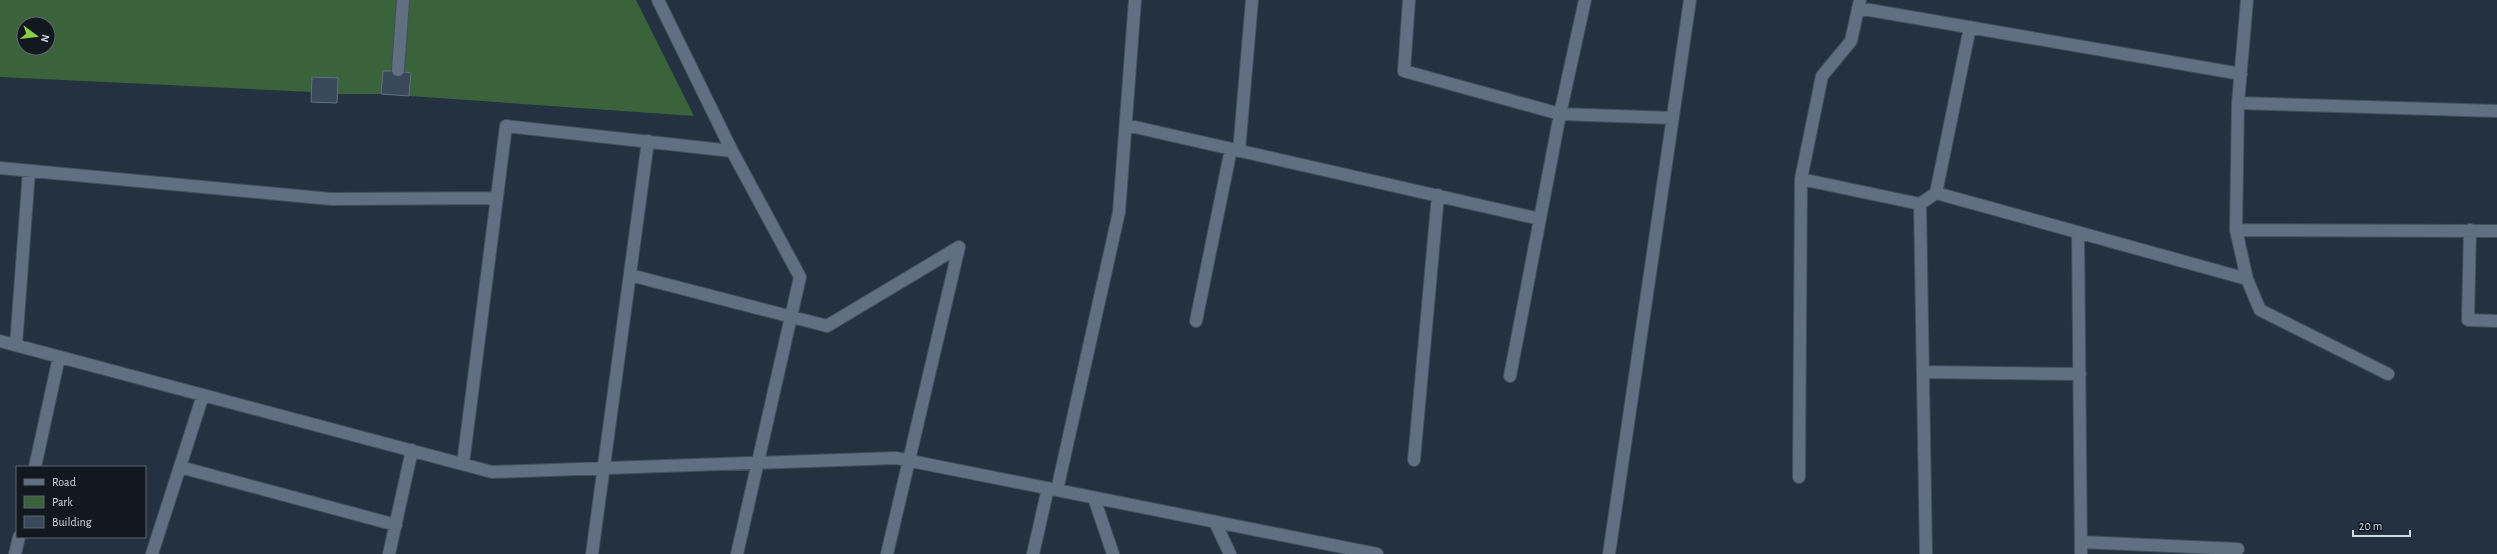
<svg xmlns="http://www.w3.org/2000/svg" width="2497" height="554" font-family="'Alegreya Sans',sans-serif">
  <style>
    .green { fill: #3a623b; fill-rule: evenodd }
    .building { fill: #3a495a; stroke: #617183 }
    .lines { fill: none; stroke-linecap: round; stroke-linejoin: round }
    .minor-casing { stroke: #424e5c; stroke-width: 14 }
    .minor { stroke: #606f82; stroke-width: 12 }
  </style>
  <rect width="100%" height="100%" fill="#233141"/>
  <path class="green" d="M0,0h636l58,116 -313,-22h-43l-1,9 -26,-1v-10l-311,-15zM24,24h24v24h-24z"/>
  <path class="building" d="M383,71h8l7,6 7,-5 6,1 -2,23 -28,-2z
    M312,77l26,1 -1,25 -26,-1z"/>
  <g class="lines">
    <defs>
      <path id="minor" d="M658,0l74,151 68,126 -63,277
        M1409,0l-5,71 156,43 113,4
        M2247,0l-9,103 -2,127 11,49 13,31 128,64
        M1858,8l383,66
        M398,70l5,-70
        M2238,103l259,8
        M1126,125l414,94
        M1239,151l13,-151
        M0,168l331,31 166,-1
        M1801,179l119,25 16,-11 34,-166
        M1936,193l311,86
        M1920,204l6,350
        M2236,230l261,1
        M2470,230l-2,90 29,1
        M2078,232l3,322
        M630,275l197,51 132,-79
        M1196,321l35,-172
        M0,341l492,131 404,-14 481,96
        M16,345l13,-174
        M1923,372l157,2
        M1510,376l50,-262 25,-114
        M1414,460l24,-265
        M463,464l43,-338 226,25
        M35,467l24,-110
        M180,467l216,58
        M1799,477l2,-298 21,-103 29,-35 9,-41
        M1057,490l62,-278 16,-212
        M1094,498l19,56
        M1215,522l15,32
        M2081,542l157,7
        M15,554l4,-17
        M152,554l51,-159
        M389,554l23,-104
        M592,554l56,-413
        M887,554l72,-307
        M1033,554l15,-66
        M1609,554l81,-554"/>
    </defs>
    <use href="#minor" class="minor-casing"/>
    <use href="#minor" class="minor"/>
  </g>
  <rect x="16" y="466" width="130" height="72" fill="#121820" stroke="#5e656e"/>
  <rect x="24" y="479" width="20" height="6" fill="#606f82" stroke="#5e656e"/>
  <text x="52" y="486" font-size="12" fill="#cfd8e3">Road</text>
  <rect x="24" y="496" width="20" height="12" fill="#3a623b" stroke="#5e656e"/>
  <text x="52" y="506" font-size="12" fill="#cfd8e3">Park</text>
  <rect x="24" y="516" width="20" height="12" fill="#3a495a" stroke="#5e656e"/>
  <text x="52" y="526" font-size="12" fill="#cfd8e3">Building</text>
  <g transform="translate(36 36) rotate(105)"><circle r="19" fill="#121820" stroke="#5e656e"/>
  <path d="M0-3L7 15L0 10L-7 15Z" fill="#8cce46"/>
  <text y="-6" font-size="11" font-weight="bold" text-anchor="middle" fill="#cfd8e3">N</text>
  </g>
  <path d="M2353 530v6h57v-6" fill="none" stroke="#cfd8e3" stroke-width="2"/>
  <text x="2359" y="530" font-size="12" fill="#cfd8e3" stroke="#121820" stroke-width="3" paint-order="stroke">20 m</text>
</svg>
